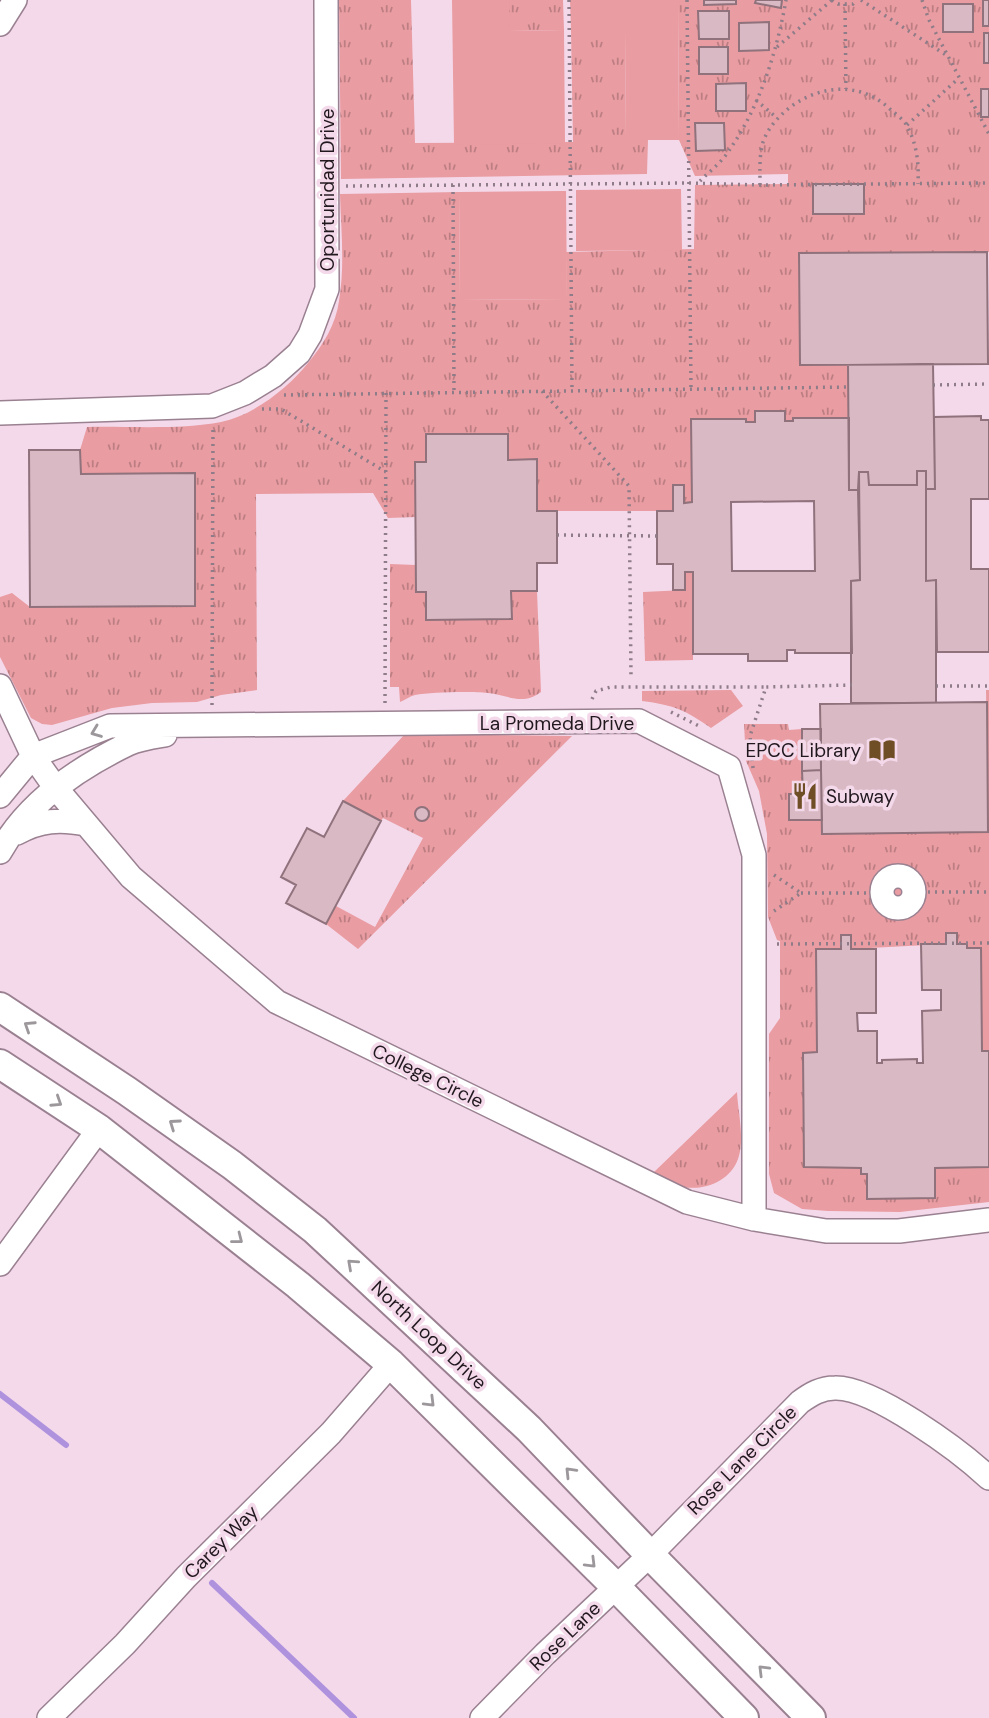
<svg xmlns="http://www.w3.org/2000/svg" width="989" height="1718" font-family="'DM Sans',sans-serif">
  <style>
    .grass { fill: url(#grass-tufts) }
    .green { fill: #e99ca1 }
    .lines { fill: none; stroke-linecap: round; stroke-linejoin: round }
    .stream { stroke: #af92de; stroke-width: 6 }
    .building { fill: #d9b9c3; stroke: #8f727c; stroke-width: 2; fill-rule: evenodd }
    .minor-casing { stroke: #9a8191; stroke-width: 26 }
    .major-casing { stroke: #9a8191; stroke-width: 32 }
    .path { stroke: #8e7c88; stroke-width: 3.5; stroke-dasharray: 2 5; stroke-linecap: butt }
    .minor { stroke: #fff; stroke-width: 23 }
    .major { stroke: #fff; stroke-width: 28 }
    .oneway { stroke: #9b979a }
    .labels { text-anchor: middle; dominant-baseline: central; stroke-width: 7; stroke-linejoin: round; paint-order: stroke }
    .street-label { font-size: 19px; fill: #21181e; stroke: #f4d9eb }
    .poi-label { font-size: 19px; fill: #21181e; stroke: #f4d9eb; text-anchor: end }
  </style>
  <defs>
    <pattern id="grass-tufts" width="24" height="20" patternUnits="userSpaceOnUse" patternTransform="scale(1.75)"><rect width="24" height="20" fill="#e99ca1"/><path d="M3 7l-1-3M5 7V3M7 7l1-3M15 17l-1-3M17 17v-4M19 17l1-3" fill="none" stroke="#bc7e83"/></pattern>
  </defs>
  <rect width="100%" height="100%" fill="#f4d9eb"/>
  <path class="grass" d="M339,0h72l4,143 158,-1 -2,-112 54,-1 1,111h22l-1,34 -306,5z
    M509,0h54l1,30 -55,1z
    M678,0h311v252l-190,2 1,111h48l1,53h-55l-1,3h-8l-1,-10h-29v11h-9v-3h-54v83l-8,1v-18h-11v26h-136v-51h-29l-1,-26h-81v28h-11l1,55 -28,1 -15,-25 -117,1 1,196 -36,5 -24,7 -45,1 -40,5 -60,17 -10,-1 -11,-6 -31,-61v-60l12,-4 18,14 165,-1v-133l-114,1 -1,-24 7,-23c41,-1 94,3 134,-5 33,-7 67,-34 87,-59 15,-18 28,-39 31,-62 6,-35 2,-72 1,-107l119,-2 1,108 107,-1 -1,-47 128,-3 1,-64 93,-1v-10l-93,2 -16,-36z
    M390,564l26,1 10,27v28l85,-1v-28h26l4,101c-18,14 -34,3 -53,1 -17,-2 -57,-1 -73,2 -5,1 -10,5 -15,7l-1,-15h-9z
    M685,572h8v88l-48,1 -2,-69 42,-2z
    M731,690l12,16 -32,22c-26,-18 -37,-23 -69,-27v-10z
    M986,690h3v361h-7l-1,-103h-14v-4h-10v-10l-10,-1 -1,11 -95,5v-14l-10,14 -25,1 1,102 -14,1 1,114 57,1v6h6l1,25 67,-1v-30l54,-1v35l-89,10 -72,-1 -26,-2 -28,-16 -5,-19v-140l11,-16v-77l-3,-1 -9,-23 -1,-83 -8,-43 -13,-30 -2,-37h44l1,6 13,-1 1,65 -14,1 1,25h32v14l166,-2z
    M405,734l167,2 -214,213 -32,-25 10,-18 39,21 48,-89 -40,-20 -2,3 -38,-20z
    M737,1092c1,21 8,47 1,67 -8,22 -33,32 -55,28 -10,-2 -21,-10 -30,-14z"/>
  <path class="green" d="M452,0h57l1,31 54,-1 1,113 -111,2z
    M570,0h108l1,140h-53l-1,-110h-54z
    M681,189l1,61 -106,1v-61z
    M566,191l1,108 -107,1 -1,-108z"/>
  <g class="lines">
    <path class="stream" d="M0,1394l66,51
      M212,1583l142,135"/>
  </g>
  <path class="building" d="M704,0h32v4l-32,1z
    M756,0h26l-1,8 -26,-5z
    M983,0h6v26h-6z
    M943,4h30v28h-30z
    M698,11h31v28h-30z
    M769,22v28l-30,1v-28z
    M984,33h5v30h-5z
    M699,47h29v27h-29z
    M746,83v28h-30v-27z
    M981,89h8v28h-8z
    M695,123h29l1,27 -29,1z
    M813,184h51v30h-51z
    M987,252l1,112 -188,1 -1,-112z
    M933,364l2,125h-9v-18h-9v14h-48l-1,-13h-9l-1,18h-9l-1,-125z
    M755,411h30v10h8v-3h56v72h9l2,90 -9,1 1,72h-57v-3h-8v11h-39v-7h-55v-82h-8v18h-12v-26h-16v-53h16v-26h11v18l8,-1 -1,-83h55v3h9zM814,501l1,70h-83l-1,-69z
    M981,416v4h8v79h-18v70h18v83h-52l-1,-72 -10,1v-92h9l-1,-72z
    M426,434h82v26l29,-1v52h20v52h-20v28h-26l1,28 -86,1v-28h-10l-1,-130h11z
    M29,450h51l1,24 114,-1v133l-165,1z
    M917,471h9v110l10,-1v123h-85v-122l9,-1 -1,-108h9l1,13h48z
    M987,702l1,130 -166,2 -2,-130z
    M802,729h19v41l-19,1z
    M821,770l1,50h-33v-26h14l-1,-23z
    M343,801l38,20 -55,103 -40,-21 10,-18 -15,-8 26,-49 17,9z
    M415 814a7 7 0 1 1 14 0a7 7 0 1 1-14 0Z
    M946,933h11v11h10v4h14l1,103h7v116l-54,1v30l-68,1v-25h-6v-6l-57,-1 -1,-114 14,-1 -1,-103h25v-14h10v14h25v64h-19l1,18h19v32h5v-3l35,-1v4h6l-1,-52 19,-1v-20h-19l-1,-46h25z"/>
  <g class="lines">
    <defs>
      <path id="minor" d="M0,24l15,-24
        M0,413l212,-7 33,-13 28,-17 26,-23 11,-18 17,-46 -1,-289
        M0,686l33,70 22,31 76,90 146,125 410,200 67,17 72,12h73l90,-11
        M0,796l33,-40 77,-30 529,-5 90,46 25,88v364
        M17,833c23,-13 43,-14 69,-9
        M0,852c27,-49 78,-84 128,-108 11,-5 25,-7 37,-9
        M882 892a16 16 0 1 1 32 0a16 16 0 1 1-32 0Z
        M0,1264l99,-135
        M49,1718l76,-74 61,-67 145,-144 60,-69
        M482,1718l63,-64 105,-99 150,-153c11,-8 21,-14 35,-14 39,-1 125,63 154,90"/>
      <path id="major" d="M0,1007l127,84 105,74 83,65 214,199 121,126 161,163
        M0,1064l99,65 199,156 93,79 225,223 128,131"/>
    </defs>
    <use href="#minor" class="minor-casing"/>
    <use href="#major" class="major-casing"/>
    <path class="path" d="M569,0l3,391
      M687,0l4,389
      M832,0l6,4h15l4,-4
      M861,0l85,55
      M922,0l7,20 60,114
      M845,4l1,85
      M777,47l55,-47
      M756,100l21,18
      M907,125l52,-47
      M700,181c10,-10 23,-20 30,-32 30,-43 47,-98 56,-149
      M453,185l1,207
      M760,185c0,-15 -1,-28 3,-43 5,-14 15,-25 26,-34 32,-24 73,-27 103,3 5,4 12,9 15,15 10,18 12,38 11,58
      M346,186l343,-3 71,2 229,-2
      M933,385l56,-1
      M542,391l87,95 2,190
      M284,395l564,-8
      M262,409h19l105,63
      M557,535l100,1
      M936,686h53
      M592,699l4,-8 15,-4h155
      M385,703l1,-310
      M212,705l1,-279
      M671,712l28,14
      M753,768l-3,-32 16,-49 86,-2
      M774,875l27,18 -27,18
      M914,892h75
      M801,893h81
      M777,944l212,-1"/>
    <use href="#minor" class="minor"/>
    <use href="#major" class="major"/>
  </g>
  <defs><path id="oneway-chevron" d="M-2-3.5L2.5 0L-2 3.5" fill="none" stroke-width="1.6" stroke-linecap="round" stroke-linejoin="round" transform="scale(1.75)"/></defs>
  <g class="oneway">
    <use href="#oneway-chevron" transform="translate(96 732) rotate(159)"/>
    <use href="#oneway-chevron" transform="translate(29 1026) rotate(-147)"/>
    <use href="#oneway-chevron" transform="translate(57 1102) rotate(33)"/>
    <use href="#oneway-chevron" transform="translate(174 1124) rotate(-145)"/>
    <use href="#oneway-chevron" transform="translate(238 1239) rotate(38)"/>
    <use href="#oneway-chevron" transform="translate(352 1264) rotate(-138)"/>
    <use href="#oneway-chevron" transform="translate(430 1402) rotate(45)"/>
    <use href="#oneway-chevron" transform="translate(570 1472) rotate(-134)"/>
    <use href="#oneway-chevron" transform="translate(591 1563) rotate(45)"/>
    <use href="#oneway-chevron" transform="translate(763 1670) rotate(-135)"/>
  </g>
  <defs>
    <symbol id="library-bare" viewBox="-9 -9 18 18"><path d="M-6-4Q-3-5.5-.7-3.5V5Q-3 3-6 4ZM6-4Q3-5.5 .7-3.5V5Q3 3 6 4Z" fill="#6f4e25" stroke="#f4d9eb" stroke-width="2.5" paint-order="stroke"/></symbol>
    <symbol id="restaurant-bare" viewBox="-9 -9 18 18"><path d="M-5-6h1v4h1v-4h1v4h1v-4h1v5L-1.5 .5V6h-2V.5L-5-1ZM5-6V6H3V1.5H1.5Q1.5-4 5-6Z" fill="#6f4e25" stroke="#f4d9eb" stroke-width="2.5" paint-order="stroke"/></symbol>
  </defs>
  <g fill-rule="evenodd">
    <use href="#library-bare" x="863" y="731" width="38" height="38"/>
    <use href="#restaurant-bare" x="786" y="777" width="38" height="38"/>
  </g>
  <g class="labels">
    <g class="street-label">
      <text transform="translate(327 190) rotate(-90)">Oportunidad Drive</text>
      <text x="557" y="723">La Promeda Drive</text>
      <text transform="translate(428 1076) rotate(26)">College Circle</text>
      <text transform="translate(429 1335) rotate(43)">North Loop Drive</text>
      <text transform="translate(742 1460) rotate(-45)">Rose Lane Circle</text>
      <text transform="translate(221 1542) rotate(-45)">Carey Way</text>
      <text transform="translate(565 1636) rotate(-44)">Rose Lane</text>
    </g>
    <g class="poi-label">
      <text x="861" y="750">EPCC Library</text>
      <text x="826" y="796" text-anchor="start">Subway</text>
    </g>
  </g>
</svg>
